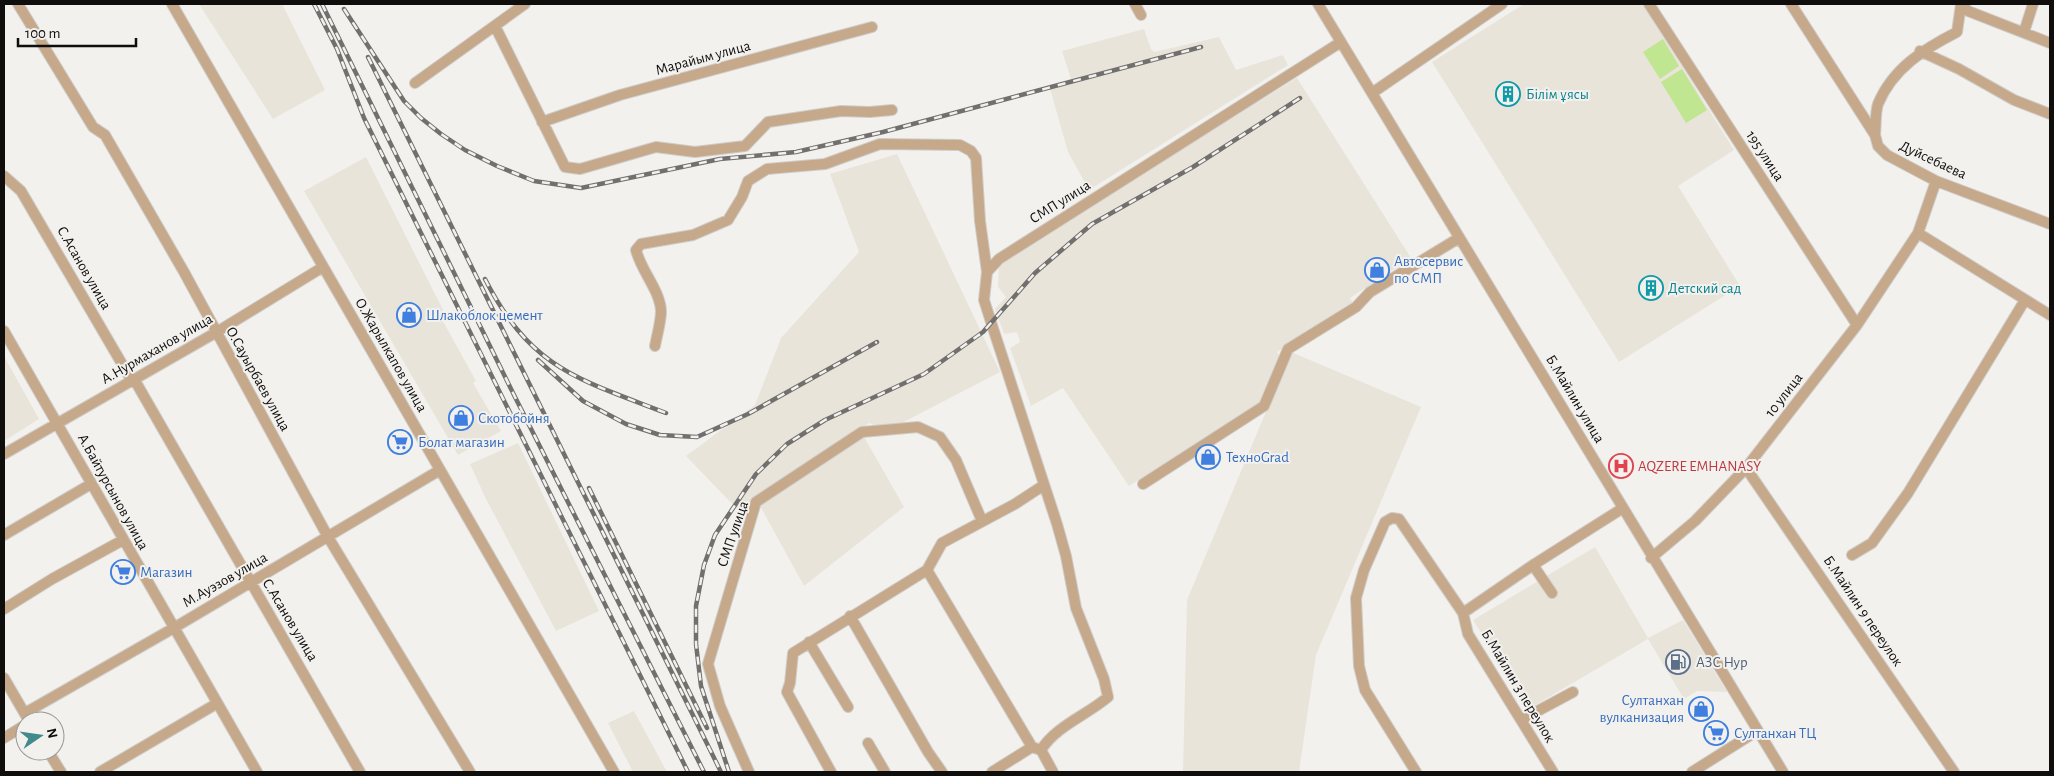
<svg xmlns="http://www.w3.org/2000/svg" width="2054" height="776" font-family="'Alegreya Sans',sans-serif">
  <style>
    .built { fill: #e9e4da }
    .green { fill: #c0e691 }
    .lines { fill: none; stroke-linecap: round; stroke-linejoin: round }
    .minor-casing { stroke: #cecdca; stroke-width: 12 }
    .minor { stroke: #c6a88a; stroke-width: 10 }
    .rail-casing { stroke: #71706e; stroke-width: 4.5 }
    .rail { stroke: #f2f1ee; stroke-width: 2.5; stroke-dasharray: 8; stroke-linecap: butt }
    .labels { text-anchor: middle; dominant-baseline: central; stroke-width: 4; stroke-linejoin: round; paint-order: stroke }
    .street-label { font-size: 15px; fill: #0f0e0d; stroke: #f2f1ee }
    .culture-label { font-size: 15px; fill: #0d838f; stroke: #f2f1ee; text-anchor: start }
    .shop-label { font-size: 15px; fill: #366cbe; stroke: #f2f1ee; text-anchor: start }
    .health-label { font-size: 15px; fill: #be3a42; stroke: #f2f1ee; text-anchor: start }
    .service-label { font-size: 15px; fill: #4e5e75; stroke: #f2f1ee; text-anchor: start }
  </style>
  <rect width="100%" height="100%" fill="#f2f1ee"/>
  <path class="built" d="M199,4h83l43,86 -52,29z
    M1524,4h119l91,146 -56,36 62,100 -121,76 -187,-300z
    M1144,29l7,20 3,3 65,-15 17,33 47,-15 5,10 -199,125 -21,-38 -19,-67 22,-6 -9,-28z
    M1297,78l114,180 -61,40 3,5 -76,49 4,6 -21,45 -131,83 -66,-98 -32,18 -21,-58 10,-6 -3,-10 -13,2 -9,-25 11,-12 -8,-10 1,-21 39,-27z
    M897,154l103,218 -106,55 -10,2 -15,-6 -88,57 -41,32 -54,-56 69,-51 26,-67 78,-86 -29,-78z
    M366,157l77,153 -4,4 37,67 -3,2 28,48 -43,24 -154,-264z
    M1291,352l130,55 -105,248 -17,117h-116l4,-172z
    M4,356l35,63 -35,22z
    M863,435l41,72 -100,79 -45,-82z
    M518,443l81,168 -43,20 -71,-134 -15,-33z
    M1595,547l53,91 35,-18 44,72 -30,-1 -13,8 -36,-60 -118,69 -57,-88z
    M634,711l33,61h-34l-25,-49z"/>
  <path class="green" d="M1663,39l16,27 -19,13 -17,-27z
    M1682,69l25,41 -21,13 -25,-41z"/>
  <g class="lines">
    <defs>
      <path id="minor" d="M18,4l75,123 12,8 79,137 144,265 142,235
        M172,4l442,768
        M1135,4l6,11
        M1318,4l465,768
        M1649,4l208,321
        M1791,4l84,131 3,11 9,9 49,26 114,43
        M1961,4l7,7 82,32
        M495,26l70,141 15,2 76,-22 39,5 50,-6 23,-24 73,-11 29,1 22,-2
        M2024,32l9,-28
        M1920,51l39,18 55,31 36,14
        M415,83l110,-79
        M1372,93l130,-89
        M542,122l78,-27 252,-68
        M1875,135c1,-9 0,-22 3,-31 15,-36 46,-55 79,-72l4,-28
        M4,176l17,15 111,190
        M1918,233l132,82
        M4,331l253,441
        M655,346c2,-11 6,-24 6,-35 -1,-21 -20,-40 -25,-61l5,-6 52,-9 35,-15 14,-23 6,-16 19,-12 58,-5 55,-20 80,1 11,6 5,7 4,63 7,51
        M134,379l226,393
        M4,454l211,-121 108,-66
        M1746,468l208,304
        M1143,484l121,-78 24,-57 68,-42 14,-15 89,-54
        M4,535l87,-51
        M1852,555l20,-12 36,-50 117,-193
        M1651,558l44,-37 51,-53 111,-143 61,-92 18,-52
        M1533,565l19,28
        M927,570l105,177 9,3 12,22
        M4,609l48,-30 71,-39
        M1463,613l70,-48 90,-57
        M1463,613l5,21 85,138
        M850,616l78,136 14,20
        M809,642l39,65
        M4,678l25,43
        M25,713l147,-84 268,-159
        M1521,720l52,-28
        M4,738l21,-13
        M868,743l17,29
        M1041,750c15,-24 46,-35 67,-53l-4,-18 -28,-71 -10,-52 -9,-32 -66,-202 -7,-22 3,-28 12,-13 342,-217
        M48,751l13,21
        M100,772l116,-68
        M749,772l-29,-66 -12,-42 48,-162 106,-70 56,-5 22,10 16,23 26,61
        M831,772l-44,-80 3,-9 3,-30 134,-83 15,-27 73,-39 29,-19
        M992,772l40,-25
        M1416,772l-51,-82 -6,-24 -3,-68 8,-28 21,-48 7,-4 7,1 64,94
        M1692,772l65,-41"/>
    </defs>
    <use href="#minor" class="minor-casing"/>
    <use href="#minor" class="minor"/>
    <defs>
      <path id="rail" d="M314,4l23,45 27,69 324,654
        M322,4l193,393 189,375
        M344,9l60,92 17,17 20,16 24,16 32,16 37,15 47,7 139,-29 76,-7 87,-20 318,-85
        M368,57l353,715
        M485,279c46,90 93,100 181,134
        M538,360l45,41 43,23 34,11 37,2 51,-23 129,-72
        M589,488l118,240
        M729,772l-28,-86 -5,-42v-38l8,-41 11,-30 41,-61 31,-30 38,-24 99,-46 59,-42 52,-59 57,-49 101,-57 107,-69"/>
    </defs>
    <use href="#rail" class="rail-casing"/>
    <use href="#rail" class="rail"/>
  </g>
  <defs>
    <symbol id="building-ring" viewBox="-11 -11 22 22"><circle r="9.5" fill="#f2f1ee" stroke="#0f9aa8" stroke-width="1.5"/><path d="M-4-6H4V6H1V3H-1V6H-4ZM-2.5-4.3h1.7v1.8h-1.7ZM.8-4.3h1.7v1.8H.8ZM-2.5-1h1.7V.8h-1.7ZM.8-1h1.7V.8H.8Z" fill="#0f9aa8"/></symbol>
    <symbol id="shop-ring" viewBox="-11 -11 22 22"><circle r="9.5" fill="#f2f1ee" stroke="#3f7fe0" stroke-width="1.5"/><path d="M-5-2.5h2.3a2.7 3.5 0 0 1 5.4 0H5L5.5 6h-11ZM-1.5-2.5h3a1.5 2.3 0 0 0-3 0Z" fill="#3f7fe0"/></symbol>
    <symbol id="supermarket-ring" viewBox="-11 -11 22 22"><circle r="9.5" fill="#f2f1ee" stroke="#3f7fe0" stroke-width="1.5"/><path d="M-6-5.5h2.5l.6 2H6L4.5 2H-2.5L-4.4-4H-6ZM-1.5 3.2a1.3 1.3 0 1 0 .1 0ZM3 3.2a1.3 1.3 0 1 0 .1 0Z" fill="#3f7fe0"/></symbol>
    <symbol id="hospital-ring" viewBox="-11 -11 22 22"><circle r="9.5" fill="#f2f1ee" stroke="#e0444e" stroke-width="1.5"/><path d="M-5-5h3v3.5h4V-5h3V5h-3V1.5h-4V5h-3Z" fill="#e0444e"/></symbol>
    <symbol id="fuel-ring" viewBox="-11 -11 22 22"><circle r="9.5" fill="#f2f1ee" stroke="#5c6f8a" stroke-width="1.5"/><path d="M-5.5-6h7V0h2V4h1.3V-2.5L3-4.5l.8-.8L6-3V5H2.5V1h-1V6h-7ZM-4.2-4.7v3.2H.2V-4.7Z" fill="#5c6f8a"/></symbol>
  </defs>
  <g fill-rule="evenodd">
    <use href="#building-ring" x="1494" y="80" width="28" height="28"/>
    <use href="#shop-ring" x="1363" y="256" width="28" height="28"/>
    <use href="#building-ring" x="1637" y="274" width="28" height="28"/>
    <use href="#shop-ring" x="395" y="301" width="28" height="28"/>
    <use href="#shop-ring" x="447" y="404" width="28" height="28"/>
    <use href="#supermarket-ring" x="386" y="428" width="28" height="28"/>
    <use href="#shop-ring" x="1194" y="443" width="28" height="28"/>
    <use href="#hospital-ring" x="1607" y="452" width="28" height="28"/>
    <use href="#supermarket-ring" x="109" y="558" width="28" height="28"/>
    <use href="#fuel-ring" x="1664" y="648" width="28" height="28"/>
    <use href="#shop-ring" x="1687" y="695" width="28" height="28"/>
    <use href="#supermarket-ring" x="1702" y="719" width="28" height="28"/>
  </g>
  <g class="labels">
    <g class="street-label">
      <text transform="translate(703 58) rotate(-15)">Марайым улица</text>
      <text transform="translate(1765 156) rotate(57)">195 улица</text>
      <text transform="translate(1933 160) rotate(25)">Дуйсебаева</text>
      <text transform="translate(1060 202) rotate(-32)">СМП улица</text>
      <text transform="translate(84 268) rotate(60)">С.Асанов улица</text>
      <text transform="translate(157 349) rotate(-30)">А.Нурмаханов улица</text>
      <text transform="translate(391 355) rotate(60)">О.Жарылкапов улица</text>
      <text transform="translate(258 379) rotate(61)">О.Сауырбаев улица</text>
      <text transform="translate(1784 395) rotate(-52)">10 улица</text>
      <text transform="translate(1575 399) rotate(59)">Б.Майлин улица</text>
      <text transform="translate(113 492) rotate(61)">А.Байтурсынов улица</text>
      <text transform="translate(733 534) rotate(-71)">СМП улица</text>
      <text transform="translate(225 580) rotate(-30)">М.Ауэзов улица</text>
      <text transform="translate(1863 611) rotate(56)">Б.Майлин 9 переулок</text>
      <text transform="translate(290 620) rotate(59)">С.Асанов улица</text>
      <text transform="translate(1518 686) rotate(59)">Б.Майлин 3 переулок</text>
    </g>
    <g class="culture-label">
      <text x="1526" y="94">Білім ұясы</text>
      <text x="1668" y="288">Детский сад</text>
    </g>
    <g class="shop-label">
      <text x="1394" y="261">Автосервис<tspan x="1394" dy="17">по СМП</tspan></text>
      <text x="426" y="315">Шлакоблок цемент</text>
      <text x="478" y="418">Скотобойня</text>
      <text x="418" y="442">Болат магазин</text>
      <text x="1226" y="457">ТехноGrad</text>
      <text x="140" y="572">Магазин</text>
      <text x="1684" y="700" text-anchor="end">Султанхан<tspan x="1684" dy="17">вулканизация</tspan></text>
      <text x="1734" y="733">Султанхан ТЦ</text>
    </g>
    <g class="health-label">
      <text x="1638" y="466">AQZERE EMHANASY</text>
    </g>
    <g class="service-label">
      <text x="1696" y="662">АЗС Нур</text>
    </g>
  </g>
  <rect width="2054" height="776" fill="none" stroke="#0f0e0d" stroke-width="10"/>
  <g transform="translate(40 736) rotate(77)"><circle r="24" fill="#f2f1ee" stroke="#979694"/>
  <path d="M0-4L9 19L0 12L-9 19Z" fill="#428a8b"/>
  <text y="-8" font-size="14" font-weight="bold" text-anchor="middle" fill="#0f0e0d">N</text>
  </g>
  <path d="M18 38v8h118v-8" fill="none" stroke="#0f0e0d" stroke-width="2.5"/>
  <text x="25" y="38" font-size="15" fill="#0f0e0d" stroke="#f2f1ee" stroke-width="4" paint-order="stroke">100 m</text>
</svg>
